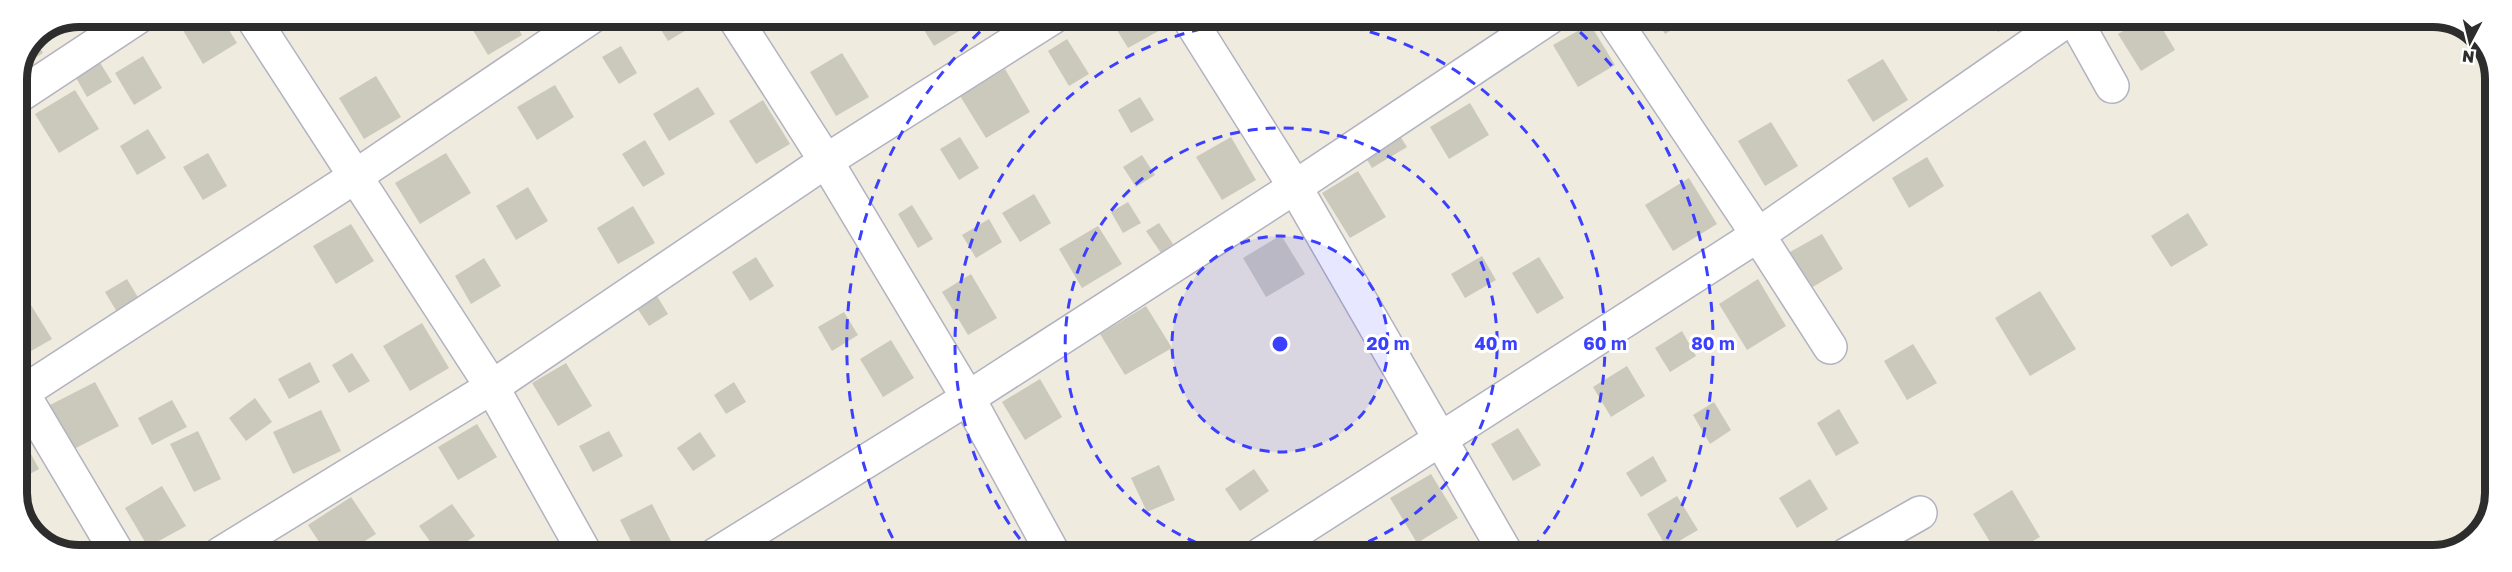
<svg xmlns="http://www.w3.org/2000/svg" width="2512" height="572" font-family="'Golos Text',sans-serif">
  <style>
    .building { fill: #cbc9bc }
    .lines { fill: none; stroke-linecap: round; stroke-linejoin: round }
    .minor-casing { stroke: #b2b2c1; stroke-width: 36 }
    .minor { stroke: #fff; stroke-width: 33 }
    .ring { fill: none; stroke: #3b3fff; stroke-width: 3; stroke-dasharray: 10 8 }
    .rim { fill: none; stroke: #2d2d2d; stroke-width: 8 }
    .centre { fill: #3b3fff; stroke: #fff; stroke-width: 3 }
    .ring-label { font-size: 18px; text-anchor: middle; font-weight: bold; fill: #3b3fff; stroke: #fff; stroke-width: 6; stroke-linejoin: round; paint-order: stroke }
  </style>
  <rect width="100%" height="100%" fill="#efebde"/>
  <path class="building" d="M183,17h38l16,26 -34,21 -26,-44z
    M477,17h34l11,18 -34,20 -20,-33z
    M653,17h55l-40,24z
    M916,17h57l3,4 -42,25z
    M1109,17h46l7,12 -34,19z
    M1655,17h37l-27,17z
    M1989,18h34l-25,14z
    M2145,18h11l19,32 -34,21 -23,-37z
    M1590,24l25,41 -37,22 -25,-42z
    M34,37l9,16 -21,13 12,-28z
    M1067,39l22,35 -20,12 -21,-35z
    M621,46l16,27 -18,11 -17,-27z
    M842,53l27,44 -33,19 -26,-44z
    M143,56l19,32 -28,17 -19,-32z
    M1883,59l25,41 -35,22 -26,-42z
    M99,61l13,21 -25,15 -12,-21z
    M1005,69l25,43 -44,26 -26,-42z
    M376,76l25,41 -37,22 -25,-41z
    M555,85l19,32 -37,23 -20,-33z
    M698,87l17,27 -46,27 -16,-27z
    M75,90l24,39 -40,24 -24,-39z
    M1140,97l14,23 -23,13 -13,-23z
    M763,100l27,44 -34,20 -27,-43z
    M1470,103l19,32 -40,24 -19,-32z
    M1771,122l27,44 -33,20 -27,-45z
    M148,129l18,29 -29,17 -17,-29z
    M1398,133l9,14 -35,21 -9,-15z
    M960,137l19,31 -20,12 -19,-31z
    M1231,137l25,43 -34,20 -26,-43z
    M645,140l20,34 -22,13 -21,-33z
    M17,144l14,23 -14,9z
    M208,153l19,33 -24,14 -20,-33z
    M446,153l25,40 -51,31 -25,-41z
    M1142,155l13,20 -19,12 -13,-20z
    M1927,157l17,29 -35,22 -17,-30z
    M1358,171l28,46 -36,21 -28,-45z
    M1689,178l28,46 -44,27 -28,-46z
    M528,187l20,34 -32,19 -20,-34z
    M1034,194l17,29 -31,19 -18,-29z
    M1128,202l13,21 -18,10 -12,-21z
    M912,205l21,34 -15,9 -20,-34z
    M633,206l22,37 -37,21 -21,-36z
    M2188,213l20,32 -37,22 -20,-31z
    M989,219l13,23 -26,16 -14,-23z
    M1159,223l14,21 -12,9 -15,-22z
    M351,224l23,37 -38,23 -23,-38z
    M1098,226l24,38 -40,24 -23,-39z
    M1822,234l21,35 -32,19 -21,-36z
    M1281,235l24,39 -39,23 -23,-39z
    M1482,256l14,24 -31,18 -14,-24z
    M756,257l18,29 -24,15 -18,-29z
    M1539,257l25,41 -27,16 -25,-41z
    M484,258l17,28 -30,18 -16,-28z
    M971,274l26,44 -29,17 -26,-43z
    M127,279l12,20 -22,13 -12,-20z
    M1758,279l28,47 -39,24 -28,-46z
    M2040,291l36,58 -46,27 -35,-58z
    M657,296l11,18 -19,12 -12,-18z
    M29,302l23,37 -33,19 -2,-5v-44z
    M1146,306l26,42 -47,27 -25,-41z
    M844,312l14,23 -26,16 -14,-24z
    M422,323l27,45 -39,23 -27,-45z
    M1682,331l14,25 -26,16 -15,-24z
    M891,340l23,38 -31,19 -23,-38z
    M1913,344l24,39 -30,17 -23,-39z
    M352,353l18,28 -21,12 -17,-28z
    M310,362l10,20 -31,17 -11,-20z
    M566,363l26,43 -34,20 -26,-43z
    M1627,366l18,30 -34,21 -18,-30z
    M1040,379l22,38 -37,23 -23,-38z
    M95,382l24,44 -45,23 -24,-44z
    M734,382l12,20 -20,12 -12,-19z
    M255,398l17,24 -26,19 -17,-23z
    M172,400l15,27 -35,18 -14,-27z
    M1714,402l17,28 -21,14 -17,-29z
    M1839,409l20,34 -23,13 -19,-33z
    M321,410l20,41 -48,23 -20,-42z
    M477,424l20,33 -39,23 -20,-33z
    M17,428l22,41 -22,12z
    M1518,428l23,37 -28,16 -22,-37z
    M198,431l23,48 -27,13 -24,-48z
    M609,431l14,25 -30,16 -14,-26z
    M700,432l16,24 -23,15 -16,-23z
    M1653,456l14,25 -26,16 -15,-24z
    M1159,465l16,35 -28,12 -16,-34z
    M1254,469l15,22 -29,20 -15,-22z
    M1431,474l27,44 -41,25 -27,-45z
    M1810,479l18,30 -31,19 -18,-30z
    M162,486l24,40 -38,21 -23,-39z
    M2012,490l28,47 -32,18h-10l-25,-41z
    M1677,496l21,34 -31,18 -20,-34z
    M351,497l25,37 -32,20h-17l-19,-29z
    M452,504l23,32 -27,18h-9l-20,-28z
    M652,504l19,37 -26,14h-7l-18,-35z
    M88,543l6,11h-28z"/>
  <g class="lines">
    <defs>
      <path id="minor" d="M252,17l240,370 94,168
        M734,17l92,144 142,237 86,157
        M1188,17l107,170 212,368
        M1612,17l146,218 72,112
        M2074,18l38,68
        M17,97l121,-80
        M17,384l101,170
        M17,396l339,-220 235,-159
        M220,554l272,-167 334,-226 227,-144
        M715,555l253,-157 327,-211 255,-170
        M1260,555l498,-320 312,-217
        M1846,555l74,-42"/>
    </defs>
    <use href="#minor" class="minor-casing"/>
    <use href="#minor" class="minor"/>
  </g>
  <circle cx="1280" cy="344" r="108" fill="#3b3fff" fill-opacity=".12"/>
  <g class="ring">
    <circle cx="1280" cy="344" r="108"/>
    <path d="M1231 554A216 216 0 1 1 1327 555"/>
    <path d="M1031 553A325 325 0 1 1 1529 553"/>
    <path d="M901 554A433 433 0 0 1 996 17M1567 20A433 433 0 0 1 1659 554"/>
  </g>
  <path d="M0 0H2512V572H0ZM79 27H2433A52 52 0 0 1 2485 79V493A52 52 0 0 1 2433 545H79A52 52 0 0 1 27 493V79A52 52 0 0 1 79 27Z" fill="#fff" fill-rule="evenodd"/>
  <path class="rim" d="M79 27H2433A52 52 0 0 1 2485 79V493A52 52 0 0 1 2433 545H79A52 52 0 0 1 27 493V79A52 52 0 0 1 79 27Z"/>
  <circle cx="1280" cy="344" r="9" class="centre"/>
  <g class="ring-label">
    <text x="1388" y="350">20 m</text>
    <text x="1496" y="350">40 m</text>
    <text x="1605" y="350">60 m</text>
    <text x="1713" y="350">80 m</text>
  </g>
  <g transform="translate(2470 42) rotate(187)" stroke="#ffffff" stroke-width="4.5" paint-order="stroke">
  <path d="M0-4.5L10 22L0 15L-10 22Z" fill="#2d2d2d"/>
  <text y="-9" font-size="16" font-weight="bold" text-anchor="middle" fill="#2d2d2d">N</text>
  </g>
</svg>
